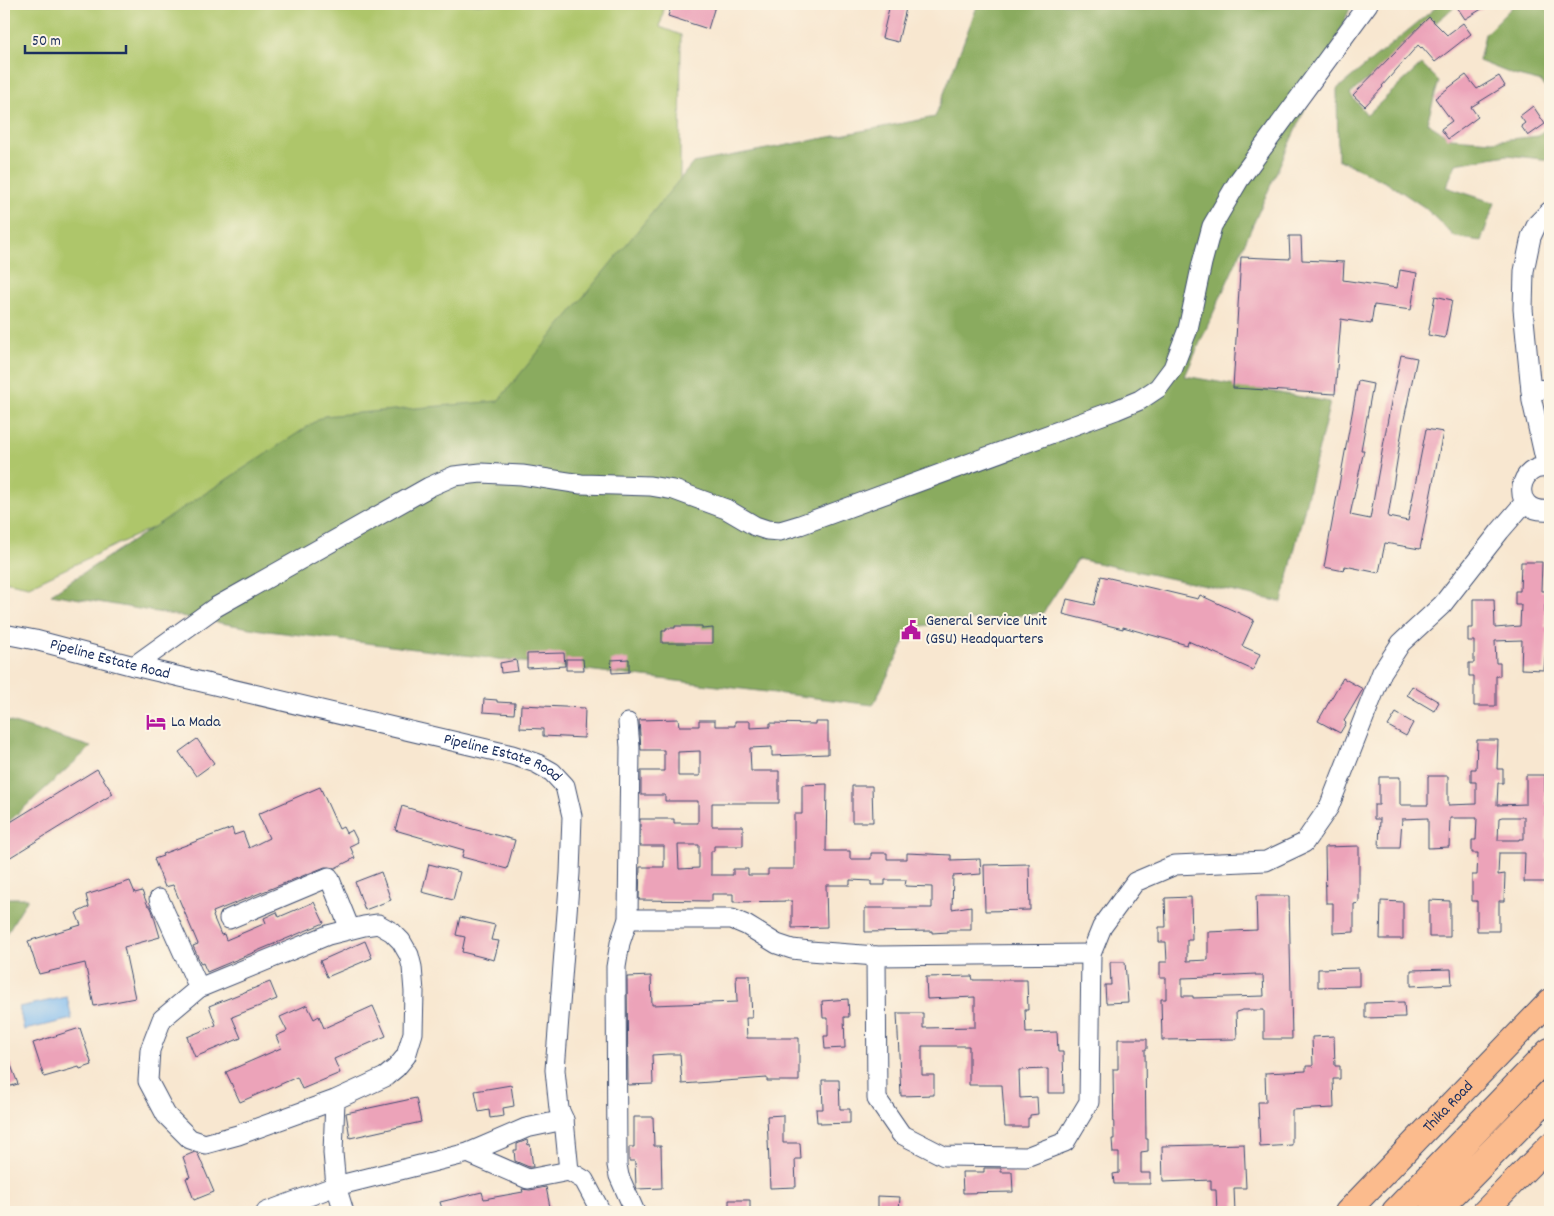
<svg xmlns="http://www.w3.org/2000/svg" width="1554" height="1216" font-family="Dekko,sans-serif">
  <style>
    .green { fill: #aec66b; stroke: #647a64 }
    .forest { fill: #8aab5f; stroke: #526d5e }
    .water { fill: #7fbbf1; stroke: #4d75a8 }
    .building { fill: #eca3b9; fill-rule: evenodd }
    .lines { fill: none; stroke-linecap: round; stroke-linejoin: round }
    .minor-casing { stroke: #3c4b6f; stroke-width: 21 }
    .major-casing { stroke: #3c4b6f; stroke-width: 26 }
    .highway-casing { stroke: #3c4b6f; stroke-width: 30 }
    .minor { stroke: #fff; stroke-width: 19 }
    .major { stroke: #fbbb8d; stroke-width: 24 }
    .highway { stroke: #fbbb8d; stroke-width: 28 }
    .labels { text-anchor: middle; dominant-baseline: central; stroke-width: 4; stroke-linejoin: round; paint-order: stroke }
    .poi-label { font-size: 16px; fill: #1b2f5e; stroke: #fcf5e5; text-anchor: start }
    .street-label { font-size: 16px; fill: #1b2f5e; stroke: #fcf5e5 }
  </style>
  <rect width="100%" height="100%" fill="#fcf5e5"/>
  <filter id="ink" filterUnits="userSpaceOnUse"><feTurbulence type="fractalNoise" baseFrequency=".02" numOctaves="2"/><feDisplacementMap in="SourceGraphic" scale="10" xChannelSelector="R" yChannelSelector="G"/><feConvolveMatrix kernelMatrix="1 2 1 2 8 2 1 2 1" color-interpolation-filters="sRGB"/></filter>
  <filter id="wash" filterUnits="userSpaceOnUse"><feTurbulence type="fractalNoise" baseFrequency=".0096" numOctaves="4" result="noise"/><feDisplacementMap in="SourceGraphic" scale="20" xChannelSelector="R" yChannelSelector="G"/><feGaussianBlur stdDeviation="1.12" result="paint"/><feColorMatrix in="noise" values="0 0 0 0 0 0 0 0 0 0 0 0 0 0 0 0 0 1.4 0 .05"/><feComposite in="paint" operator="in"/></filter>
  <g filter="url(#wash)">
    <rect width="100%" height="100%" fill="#f8e7d0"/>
    <path class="green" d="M4,4h661l-5,23 21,8 -3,411 -420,32 -229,108 -25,-5z"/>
    <path class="forest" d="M978,4h374l-167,372 145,26 -48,200 -204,-43 -35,54 -131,14 -39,78 -605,-74 -217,-37 273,-178 174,-15 195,-238 242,-46z
      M1440,4h18l-108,90 17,21 55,-51 17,17 -12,42 24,15 41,3 47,-5 11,-13v37l-43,-5 -51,9 -10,23 49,16 -14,38 -26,-4 -31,-30 -33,-22 -53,-26 -1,-70z
      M1515,4h35v93l-8,-15 -28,-7 -35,-14 6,-27z
      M4,720l87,27 -87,79z
      M4,898h24l-24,40z"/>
    <path class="water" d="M67,997l5,22 -48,11 -5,-23z"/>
    <g id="blocks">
      <path class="building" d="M672,4h37l6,2 -7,23 -40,-13z
        M890,4h17l-9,38 -16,-4z
        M1455,4h35l-25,15z
        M1429,17l18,18 16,-12 8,11 -36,28 -13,-15 -1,1 -3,-3 -36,41 1,1 -18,19 -12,-11z
        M1466,75l11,14 22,-13 6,10 -34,21 7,10 -30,22 -7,-10 11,-8 -17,-23z
        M1533,106l12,18 -17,12 -7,-10 4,-3 -5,-7z
        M1289,236h12l1,24 42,2 -1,18 54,8 3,-18 17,3 -6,37 -37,-5 -3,19 -30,-5 -6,75 -102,-6 8,-131 49,2z
        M1435,296l17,4 -7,38 -17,-3z
        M1401,355l16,3 -14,66 -15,93 20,4 18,-92 17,3 -23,117 -35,-6 -6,30 -34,-7 -1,5 -20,-4 34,-186 15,3 -12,66h3l-14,65 20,4 21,-117z
        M1521,562h21l-1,29h7v14h-3v22h3l-4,43 -23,-1 1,-29 -27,1 1,22h4v13h-4v30h-22v-30h-5v-13h5v-22h-6v-13h5v-29h21l1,29 25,-2 1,-21h-6v-14h5z
        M1101,576l97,23 2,-4 54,25 -12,26 18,8 -7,16 -65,-29 -1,4 -64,-18v2l-60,-15 4,-15 27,6z
        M675,626h27v3l11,-1v15h-51v-12h4v-3h9z
        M564,653l1,13 -38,2v-14z
        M566,659h17l1,11h-18z
        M629,659v13l-17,1 -1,-13z
        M516,660l2,11 -17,2 -1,-10z
        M1343,678l20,11 -19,32 2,2 -6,10 -22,-12z
        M1412,686l27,16 -5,9 -27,-16z
        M484,699l13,1v2l18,1 -1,11 -31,-2z
        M521,705l64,3 -1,30 -41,-2v-7l-23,-1z
        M1396,713l17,10 -7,13 -18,-10z
        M678,719l1,7h20v-6h16v6h20v-5h15v7l20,-1v-4l45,1v-2h13v32l-56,2v-9l-22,1 1,23h28v32h-67v23h31v20h-29v5h-3v24h22v-6h15v6h20v-6h26v-55h8v-29l25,-1 -1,67h24v8h21v-6h16v6h20v-6l44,2v5l29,-1 1,15 -28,2 -1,33 19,-3v24h-23v2l-16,1v-2l-67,1v-24h67v-21l-27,-1 1,-6h-21v5h-14v-4l-21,-1v5h-24l1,42 -35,1v-27l-59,1v-8h-21v7l-73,-1 1,-33h24v-21h-24v-27h34v4h24v-22h-33v-6h-24v-24h23v-21h-23l-2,-30zM700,751v25h-22v-24zM678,845h21v23l-20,1z
        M197,739l17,24 -18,13 -17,-24z
        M1477,740h21l-1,29h6v14h-5l-1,22 29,-1v-29h19v29h5v14l-3,-1 -1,22h4v14h-3l-1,29h-22l1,-29h-26l-1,22 7,-1 -1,27h-5v30h-22v-30h-5v-26h5l1,-22h-6v-13h4l1,-22h-27l-1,29 -21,1v-30l-26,1 -2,29h-21l1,-29h-6v-14h5v-28h21v28h28v-29h20v29l28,-1v-22h-5v-13h5zM1502,817h22v22h-5v1h-21l1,-22z
        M97,769l16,25 -109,67v-35z
        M852,786h20l1,36h-21z
        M320,787l19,42 4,-2 3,6 6,-3 6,12 -8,4 5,12 -20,10 -10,-1 -112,45 1,3 -1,1 8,19 3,-1 2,6 40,-17 -2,-5 13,-6 2,5 35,-15 10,21 -117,49 -4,-9 -2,1 -8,-18 5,-2 -25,-59 -8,2 -11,-28 9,-3 -1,-2 70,-26 2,7 9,-3 6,16 20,-10 -11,-24z
        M402,806l59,18v2l54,14 -8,29 -45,-12 2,-7 -69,-20z
        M1359,846v57l-5,1v28l-21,1v-30h-7l-1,-56z
        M429,864l31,8 -7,28 -31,-8z
        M1029,864l1,46 -45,1 -1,-46z
        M381,872l10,28 -26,10 -10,-28z
        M130,881l5,12 7,-2 6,15h2l2,4 8,27 -36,10 11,51 -41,8 -9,-43 -46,11 -11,-33 53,-16 -5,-12 13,-6 -3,-12z
        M1256,896h33l3,143h-28v-29h-21l-7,2 1,27 -75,1 -1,-41h5v-21h-6v-16h7l-1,-20h-7v-15h7l-1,-29 26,-1 1,43h-5v21l21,-1v-28l49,-2zM1256,974v2h7l1,20 -71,2v-2h-11v-18l53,-2v-1z
        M1429,900l21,1v36h-21z
        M1381,901l22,1v37h-23z
        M460,917l35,8 -4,15 8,1 -5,19 -32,-8 3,-15 -9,-2z
        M365,941l7,17 -45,19 -7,-16z
        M1110,962h15l3,40 -22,1 -1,-18h6z
        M1359,968v18l-41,1v-18z
        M1451,969l1,15 -41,2v-16z
        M736,975h14l2,43h-6l1,20h52v43h-32v-3l-85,6 -2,-30h-12l-16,1 1,29 -25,1 -1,-108 24,-1 1,29 85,-3z
        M972,976l1,4h54l1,30h-3l1,23 31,-1 1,20h5l1,41h-16v-24l-29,1 1,28 17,-1 1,17 -8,1v3h-2v9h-23l-3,-42h-33v-39h-47v29h12v20l-33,1 -4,-83h26v15l52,-1v-30l-48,2 -1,-22z
        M270,982l7,17 -45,18 9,21 -46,19 -8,-20 29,-12 -7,-19z
        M848,999l1,18h-5l1,31 -20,1 -1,-13h4v-18h-5l-1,-17z
        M1404,1002l1,15 -40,1v-15z
        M307,1005l7,14 5,-3 5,12 49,-22 13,30 -52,23 6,14 -38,16 -5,-12 -57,25 -14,-30 55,-24 -5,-12 11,-5 -7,-14z
        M80,1028l12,37 -12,4 -1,-2 -35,10 -11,-34z
        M1334,1036l1,30h5v13h-7l1,29 -42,2v35l-32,2 -2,-45h8l-1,-29 41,-2v-5h7l-1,-29z
        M1118,1039h29v10h-2l1,90h2v12l-7,1v21h9v11h-36l-1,-10 6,-1v-20h-6l-1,-14h2l-1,-70h5z
        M4,1049h1l13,35 -14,4z
        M822,1080h17l1,29h10v14l-29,1v-2h-4l-1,-13h7z
        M511,1085l3,21 -11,2 1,8 -14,2 -1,-8 -10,2 -4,-21z
        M416,1098l5,24 -71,16 -4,-25z
        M783,1115v28h17l1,16h-6l1,28 -26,1 -3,-72z
        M634,1117h19l1,29h7l1,42 -25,1 -1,-3 -1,-25h-6v-14h5z
        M527,1140l1,5 2,-1 3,23h-4l-14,-6 -1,-11h3v-6z
        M1244,1144l2,44h-12l1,24h-18l-1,-22h-5v-10l-48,2 -1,-36z
        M195,1152l3,2 16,38 -20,8 -8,-22 4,-1 -7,-20z
        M984,1168h17v4h11l1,20 -50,1 -1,-21h22z
        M546,1187l5,25h-108l-3,-10 42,-10 2,7 39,-7 -1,-3 8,1z
        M878,1196l22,1 -1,13h-21z
        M729,1200h21v12h-21z"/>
    </g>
  </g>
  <g filter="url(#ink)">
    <use href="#blocks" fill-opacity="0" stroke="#3c4b6f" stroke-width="1"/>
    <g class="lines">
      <defs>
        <g id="minor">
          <path d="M1531,390l19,-1"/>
          <path d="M1547,468l-15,-67 -9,-92 1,-38 7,-34 6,-13 13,-13"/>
          <path d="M1550,469c-32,-10 -43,46 0,41"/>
          <path id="s1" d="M4,634l31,6 99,26 378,89 24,8 16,9 13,14 7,30 -2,57 -15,197 4,39 5,11 5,51 15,9 17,32"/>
          <path d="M134,666l82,-59 213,-120 25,-11 27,-3 41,2 59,9 69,2 24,4 52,19 29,17 12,4 13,1 20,-6 316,-115 24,-10 18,-12 15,-20 15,-39 14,-66 10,-37 27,-46 129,-176"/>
          <path d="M628,723l2,24 -2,172 -8,24 -4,24 1,198 2,11 16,36"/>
          <path d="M159,899l40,89"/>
          <path d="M229,919l100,-42 21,52"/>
          <path d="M628,919h104l14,6 31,19 15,5 18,2 66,5 215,-2"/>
          <path d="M378,924l14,8 9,9 8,14 3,12 2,25 -1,41 -7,23 -10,12 -11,9 -50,23 -97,35 -33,9 -15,-5 -24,-24 -18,-34 2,-31 12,-31 37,-31 129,-53 36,-9z"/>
          <path d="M876,956l1,143 24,35 43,22 82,1 39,-15 24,-40 2,-148 11,-27 33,-45 40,-17 91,-4 38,-18 25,-36 53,-135 19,-29 41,-38 58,-74 25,-29"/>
          <path d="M335,1100l-2,53 3,33 8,26"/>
          <path d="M468,1153l60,26 41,-8"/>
          <path d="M266,1212l70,-26 132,-33 58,-25 38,-8"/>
        </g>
        <g id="major">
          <path id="s2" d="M1347,1212l203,-211"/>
          <path d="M1484,1212l66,-67"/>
        </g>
        <path id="highway" d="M1396,1212l154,-160
          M1434,1212l116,-118"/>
      </defs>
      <use href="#minor" class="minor-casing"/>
      <use href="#major" class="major-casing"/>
      <use href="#highway" class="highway-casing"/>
      <use href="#minor" class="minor"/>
      <use href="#major" class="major"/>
      <use href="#highway" class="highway"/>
    </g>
  </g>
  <defs>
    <symbol id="civic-bare" viewBox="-9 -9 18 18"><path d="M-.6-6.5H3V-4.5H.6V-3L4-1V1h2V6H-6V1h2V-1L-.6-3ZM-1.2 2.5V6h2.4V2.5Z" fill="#b5179e" stroke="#fcf5e5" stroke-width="2.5" paint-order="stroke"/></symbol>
    <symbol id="hotel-bare" viewBox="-9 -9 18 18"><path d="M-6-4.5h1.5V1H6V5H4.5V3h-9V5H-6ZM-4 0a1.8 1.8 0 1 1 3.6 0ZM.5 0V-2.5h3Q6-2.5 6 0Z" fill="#b5179e" stroke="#fcf5e5" stroke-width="2.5" paint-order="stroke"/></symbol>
  </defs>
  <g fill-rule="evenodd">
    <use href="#civic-bare" x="897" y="616" width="28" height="28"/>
    <use href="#hotel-bare" x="142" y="708" width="28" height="28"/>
  </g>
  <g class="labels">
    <g class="poi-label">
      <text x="926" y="621">General Service Unit<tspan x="926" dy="18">(GSU) Headquarters</tspan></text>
      <text x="171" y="722">La Mada</text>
    </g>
    <g class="street-label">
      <text stroke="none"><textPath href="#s1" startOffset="109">Pipeline Estate Road</textPath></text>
      <text stroke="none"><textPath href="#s1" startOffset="514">Pipeline Estate Road</textPath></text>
      <text stroke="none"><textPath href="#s2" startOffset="146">Thika Road</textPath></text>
    </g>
  </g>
  <rect width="1554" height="1216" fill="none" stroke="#fcf5e5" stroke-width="20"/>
  <path d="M25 45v8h101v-8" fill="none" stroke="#1b2f5e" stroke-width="2.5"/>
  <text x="32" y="45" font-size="15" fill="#1b2f5e" stroke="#fcf5e5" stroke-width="4" paint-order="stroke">50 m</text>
</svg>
